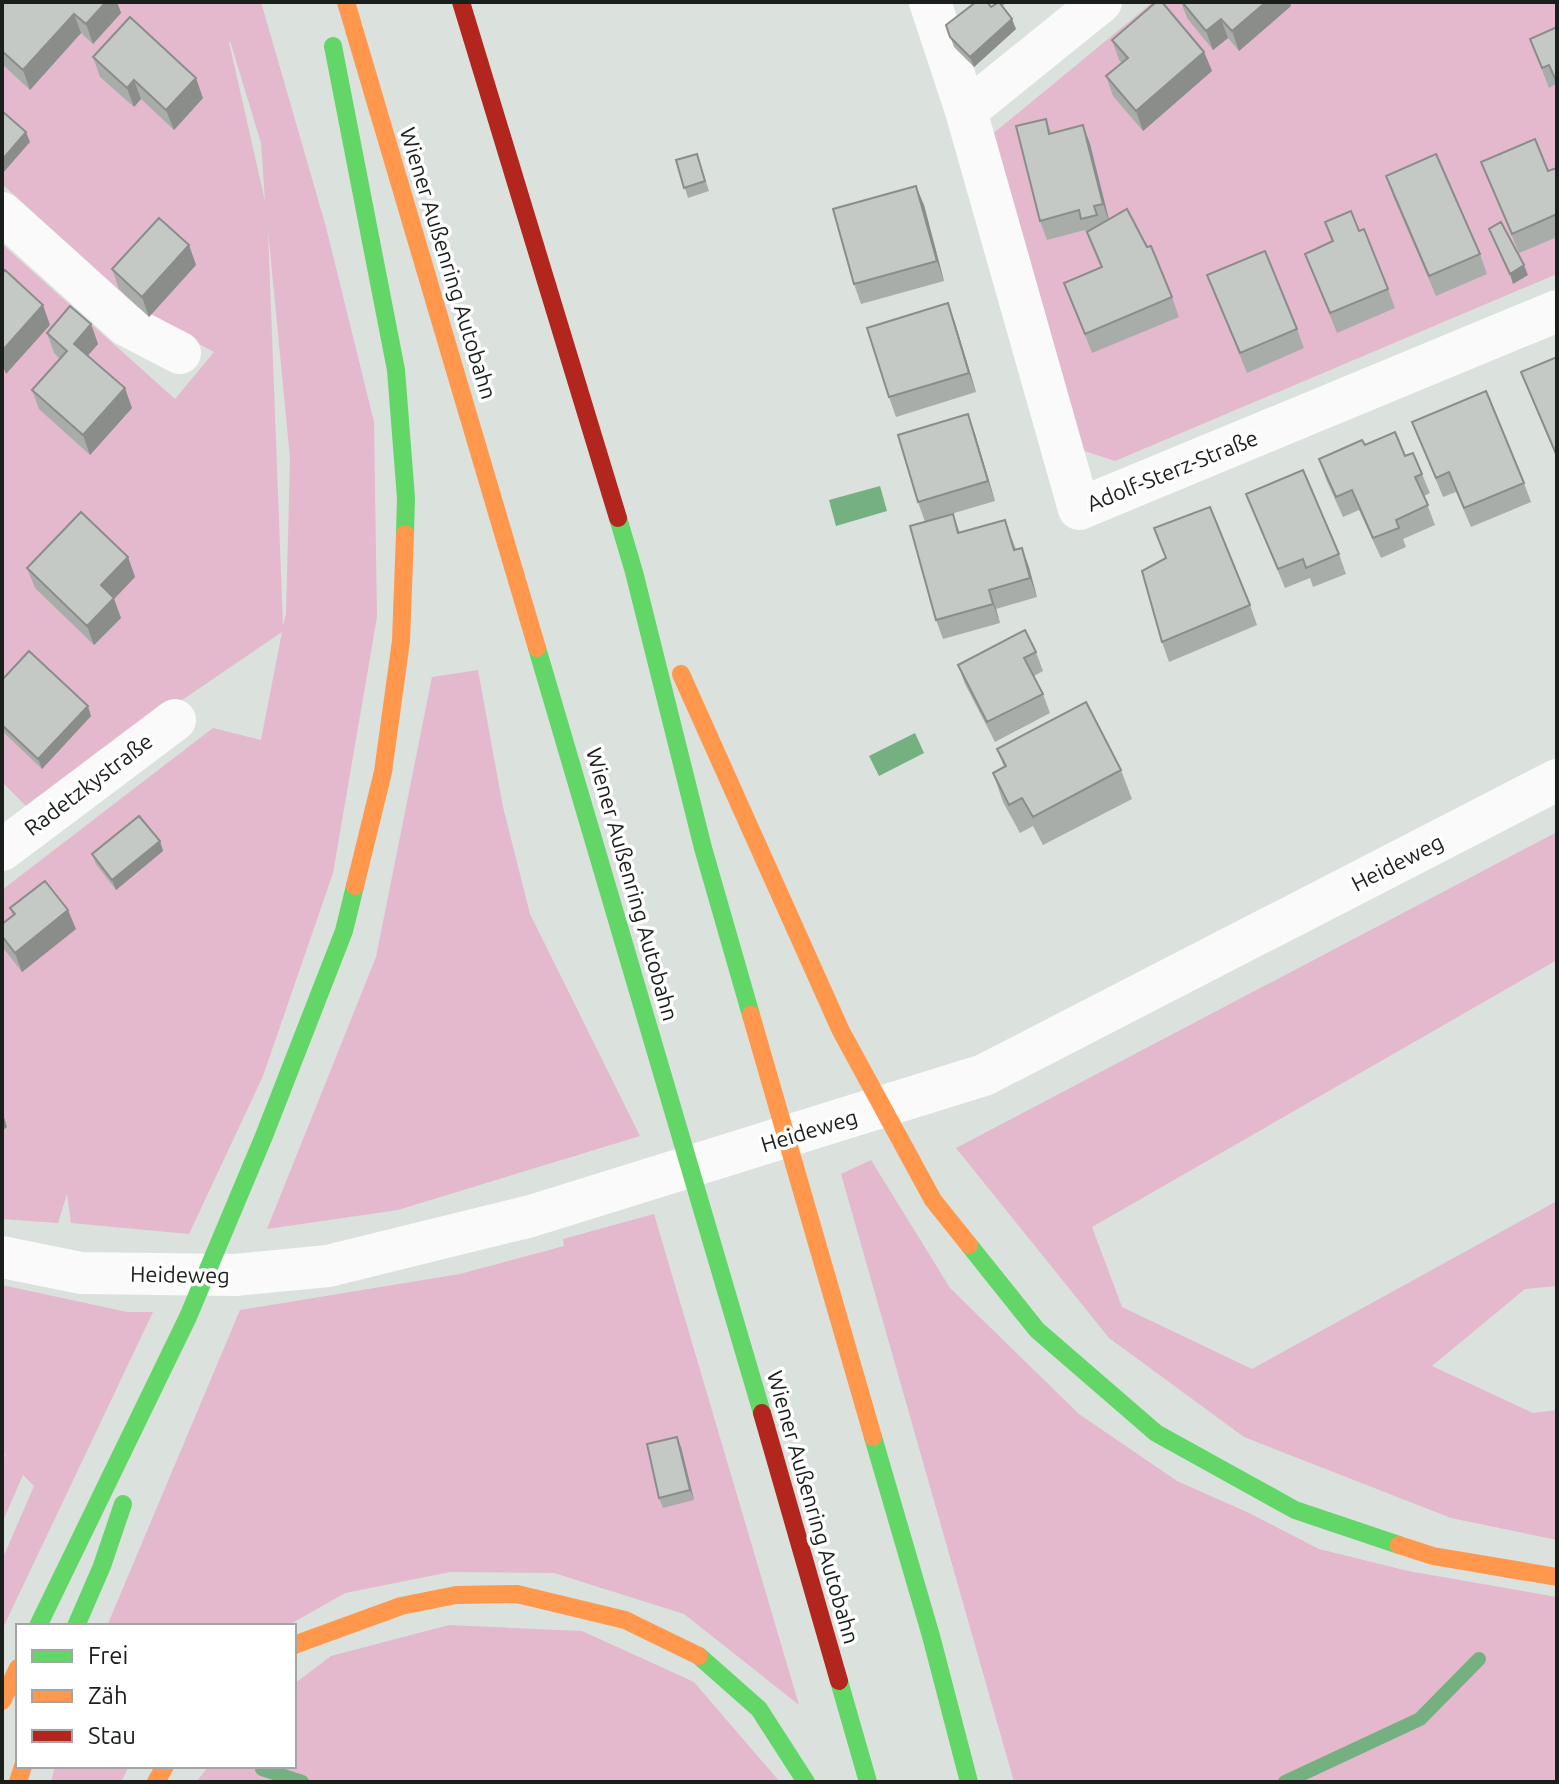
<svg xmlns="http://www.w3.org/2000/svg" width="1559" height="1784" font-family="Ubuntu,sans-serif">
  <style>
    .green { fill: #e4b9cd; fill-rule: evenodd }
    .water { fill: #75b081 }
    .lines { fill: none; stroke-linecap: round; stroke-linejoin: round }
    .stream { stroke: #75b081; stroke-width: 14 }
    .street { stroke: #fafafa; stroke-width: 42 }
    .fast { stroke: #63d668; stroke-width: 18 }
    .slow { stroke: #ff974d; stroke-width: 18 }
    .jam { stroke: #b3261e; stroke-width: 18 }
    .wall { fill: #a9ada9 }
    .shaded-wall { fill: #8a8d8a }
    .building { fill: #c5c9c5; stroke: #8a8d8a; stroke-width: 2 }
    .labels { text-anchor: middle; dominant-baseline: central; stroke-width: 7; stroke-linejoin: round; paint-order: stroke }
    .street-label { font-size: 22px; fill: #1a1f1b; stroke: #fff }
  </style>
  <rect width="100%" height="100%" fill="#dbe1dc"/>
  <path class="green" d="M2,2h259l65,225 48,195 3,195 -44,256 -70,203 -74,158 -118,-11 -4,-29 -9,29 -56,-4v-329l211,-162 48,12 21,-108 -256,174 -24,-24v-538l173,155 39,-47 -65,-35 -147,-133zM230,41l31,102 4,58 -36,-159zM268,230l22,228 -4,156 -3,12z
    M1153,2h404v272l-442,187 -55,-18 -70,-307z
    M478,670l25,137 27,107 110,222 -242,74 -131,19 109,-272 56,-280z
    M1557,832v128l-465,267 30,80 130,62 305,-168v85l-32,3 -93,77 101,47 24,-3v130l-106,-22 -207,-81 -135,-99 -153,-190z
    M871,1160l79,128 129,126 98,67 72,32 70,36 89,22 149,26v185h-543l-173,-608z
    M654,1214l145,491 -115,-91 -130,-41 -104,-1 -105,21 -58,33h-180l133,-316 220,-36 104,-28 -1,-7z
    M2,1285l125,27h26l-151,318v-70l32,-74 -11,-11 -21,48v-70l6,4 -6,-6z
    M449,1625l133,6 112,51 86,100h-584l13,-16h85v-82l37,-28z
    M55,1766h74l-8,16h-70z"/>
  <path class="water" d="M880,486l7,25 -51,15 -7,-26z
    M915,733l9,20 -45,23 -10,-20z"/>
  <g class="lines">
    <path class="stream" d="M262,1769l40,13
      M1285,1782l135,-63 59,-60"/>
    <path class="street" d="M930,2l36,109 113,398 478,-198
      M966,111l135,-109
      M2,213l124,112 54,28
      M2,850l173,-130
      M2,1257l79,16 154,2 93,-9 203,-50 453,-141 573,-295"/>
    <path class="fast" d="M333,46l63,324 10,128 -1,36
      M618,518l16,54 69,276 48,167
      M537,648l225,765
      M969,1245l68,85 119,103 139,77 104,35
      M873,1437l58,199 38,146
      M38,1626l150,-309 76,-181 80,-205 11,-45
      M76,1626l26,-60 21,-62
      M699,1656l60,53 47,73
      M839,1681l29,101"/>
    <path class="slow" d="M346,2l191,646
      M681,674l160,357 92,169 36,45
      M355,886l28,-114 18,-131 4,-107
      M751,1015l122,422
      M1399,1545l34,11 124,21
      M294,1645l107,-39 55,-11 61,-1 108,26 74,36
      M2,1701l16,-33
      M18,1782l5,-16
      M156,1782l9,-16"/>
    <path class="jam" d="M461,2l157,516
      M762,1413l77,268"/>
  </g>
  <path class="wall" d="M2,2h115l4,11 -28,31 -12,-11 -51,57 -28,-26z
    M992,2h16l-6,4 14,23 -42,38 -20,-20 -8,-22 45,-18 3,-2z
    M1181,2h108l2,4 -52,45 -11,-13 -15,12 -26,-32z
    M1557,27v59l-1,-2 -7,4 -19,-49z
    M1112,40l92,12 8,19 -69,60 -30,-35 -7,-20 16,-13 -3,-3z
    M93,57l110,41 -29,32 -33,-31 -7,8 -34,-30z
    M1046,119l5,14 32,-8 7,19 19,75 63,78 7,20 -87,36 -28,-70 37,-16 -16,-37 -38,10 -7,-19z
    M697,154l12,37 -21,7 -12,-38z
    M1481,162l67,9 9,-3v69l-38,16z
    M1386,176l94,78 7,20 -51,22 -43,-100z
    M924,205l20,76 -83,23 -7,-20z
    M1325,222l34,9 29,58 7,19 -58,25 -32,-79 27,-12z
    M189,245l7,20 -47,52 -30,-28 -7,-20z
    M1207,275l90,54 7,19 -57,25z
    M955,323l21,69 -80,25 -7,-20z
    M91,324l7,20 -10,12 44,52 -42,47 -51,-46 -7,-19 28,-31 -6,-6 -7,-20z
    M1557,357v102l-36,-87z
    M1412,422l112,61 7,19 -60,25 -15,-35 -13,5z
    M975,434l20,67 -68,20 26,-7 7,19 52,6 4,10 6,-1 15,49 -41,12 4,14 -57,16 -7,-19 -11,-98 -7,-20z
    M1365,445l40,11 17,18 8,19 -6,3 11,29 -32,14 3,8 -25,11 -22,-48 -16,7 -17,-38 -7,-20z
    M1246,494l93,60 7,20 -33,13 -3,-9 -25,10z
    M128,557l7,20 -21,22 7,19 -27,27 -59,-57 -8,-20z
    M1250,605l7,20 -88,37 -7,-20z
    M1036,652l7,19 -9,5 9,18 7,19 -55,29 -30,-58 -7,-19z
    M2,680l89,36 -49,53 -40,-38z
    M997,749l124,21 11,29 -89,46 -10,-19 -13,7 -17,-31 -10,-29 11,-6z
    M160,841l3,10 -47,39 -20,-26 -4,-10z
    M10,908l66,21 -54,43 -18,-23 -2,-5v-20l11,-8z
    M681,1447l13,53 -31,8 -4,-10z"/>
  <path class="shaded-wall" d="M106,2h11l4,11 -28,31 -7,-20z
    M1266,2h23l2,4 -52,45 -7,-20z
    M74,14l7,19 -51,57 -7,-20z
    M1012,19l4,10 -42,38 -4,-10z
    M1221,19l7,19 -15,12 -7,-19z
    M1204,52l8,19 -69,60 -7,-20z
    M196,78l7,20 -29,32 -8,-20z
    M134,80l7,19 -7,8 -7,-19z
    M1083,125l7,19 20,80 -7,-20z
    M26,132l4,10 -28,32v-14z
    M916,186l8,19 20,76 -7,-20z
    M189,245l7,20 -47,52 -7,-20z
    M1524,265l4,10 -15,9 -3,-10z
    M948,303l7,20 21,69 -7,-19z
    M43,305l7,20 -44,49 -4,-10v-13z
    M91,324l7,20 -17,19 -7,-19z
    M125,388l7,20 -42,47 -7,-20z
    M968,414l7,20 20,67 -7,-20z
    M1022,548l7,19 8,30 -7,-19z
    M128,557l7,20 -21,22 7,19 -27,27 -7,-19 14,-41z
    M989,590l7,19 4,14 -7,-19z
    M88,706l3,10 -49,53 -4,-10z
    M160,841l3,10 -47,39 -4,-10z
    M68,910l8,19 -54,43 -7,-19z
    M4,1117l3,10 -5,4v-13z
    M677,1437l4,10 13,53 -4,-10z"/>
  <path class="building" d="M2,2h104l-20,22 -12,-10 -51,56 -21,-19z
    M976,2h11l4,5 8,-5 13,17 -42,38 -20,-20 -4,-12z
    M1156,2h6l42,50 -68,59 -30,-35 22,-18 -16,-18z
    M1182,2h84l-34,29 -11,-12 -15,12z
    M130,17l66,61 -30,32 -32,-30 -7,8 -34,-31z
    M1557,27v56l-8,-18 -7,3 -12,-29z
    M2,111l24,21 -24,28z
    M1046,119l3,15 34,-9 20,79 -9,2 3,9 -16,4 -2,-9 -39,11 -24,-95z
    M1535,139l13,32 9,-3v46l-45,20 -31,-72z
    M697,154l8,27 -21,7 -8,-28z
    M1436,154l44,100 -51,22 -43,-100z
    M916,186l21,75 -83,23 -21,-75z
    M1127,209l20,38 4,-1 21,51 -87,37 -21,-51 38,-16 -15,-35z
    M1351,211l8,20 5,-2 24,60 -58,24 -25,-59 28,-13 -8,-19z
    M159,218l30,27 -47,52 -30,-28z
    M1501,222l23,43 -14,9 -21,-45z
    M1265,251l32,78 -57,24 -33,-78z
    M5,270l38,35 -41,46v-77z
    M948,303l21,70 -80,24 -22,-69z
    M70,306l21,18 -17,20 51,44 -42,47 -51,-45 35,-39 -20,-18z
    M1557,357v99l-36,-84z
    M1486,391l38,92 -60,25 -15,-36 -13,6 -24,-56z
    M968,414l20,67 -70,21 -20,-67z
    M1395,432l10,24 8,-3 9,21 -7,3 13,28 -32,15 3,8 -26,10 -21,-48 -16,7 -17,-38 43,-19 3,5z
    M1303,470l36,84 -33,14 -3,-9 -25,10 -32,-75z
    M1210,507l40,98 -88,37 -20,-71 24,-13 -12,-30z
    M81,512l47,45 -27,28 13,13 -27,28 -60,-58z
    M953,514l5,19 47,-13 9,30 8,-2 8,30 -41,12 4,14 -57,16 -26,-94z
    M1025,630l11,22 -12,6 19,36 -56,28 -29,-57z
    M29,651l59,55 -50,53 -36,-34v-45z
    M1086,702l35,68 -88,47 -11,-19 -13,7 -16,-32 13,-7 -9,-17z
    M139,816l21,25 -48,39 -20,-26z
    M45,881l23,29 -53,43 -13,-17v-12l13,-10 -5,-6z
    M677,1437l13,53 -31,8 -12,-54z"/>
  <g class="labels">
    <g class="street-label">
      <text transform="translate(449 263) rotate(73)">Wiener Außenring Autobahn</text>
      <text transform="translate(1172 470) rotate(-22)">Adolf-Sterz-Straße</text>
      <text transform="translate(88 784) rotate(-37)">Radetzkystraße</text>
      <text transform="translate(1397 862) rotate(-27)">Heideweg</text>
      <text transform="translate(633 884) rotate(74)">Wiener Außenring Autobahn</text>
      <text transform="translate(809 1130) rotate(-17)">Heideweg</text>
      <text transform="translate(180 1274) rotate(1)">Heideweg</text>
      <text transform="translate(814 1507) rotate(74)">Wiener Außenring Autobahn</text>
    </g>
  </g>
  <rect width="1559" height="1784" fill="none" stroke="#1a1f1b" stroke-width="8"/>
  <rect x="16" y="1624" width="280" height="144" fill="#ffffff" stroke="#a3a5a4" stroke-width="2"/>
  <rect x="32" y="1650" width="40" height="12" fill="#63d668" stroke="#a3a5a4" stroke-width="2"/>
  <text x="88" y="1664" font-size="24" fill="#1a1f1b">Frei</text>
  <rect x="32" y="1690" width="40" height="12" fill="#ff974d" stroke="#a3a5a4" stroke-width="2"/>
  <text x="88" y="1704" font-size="24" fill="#1a1f1b">Zäh</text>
  <rect x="32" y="1730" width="40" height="12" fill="#b3261e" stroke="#a3a5a4" stroke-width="2"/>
  <text x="88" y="1744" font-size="24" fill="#1a1f1b">Stau</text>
</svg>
